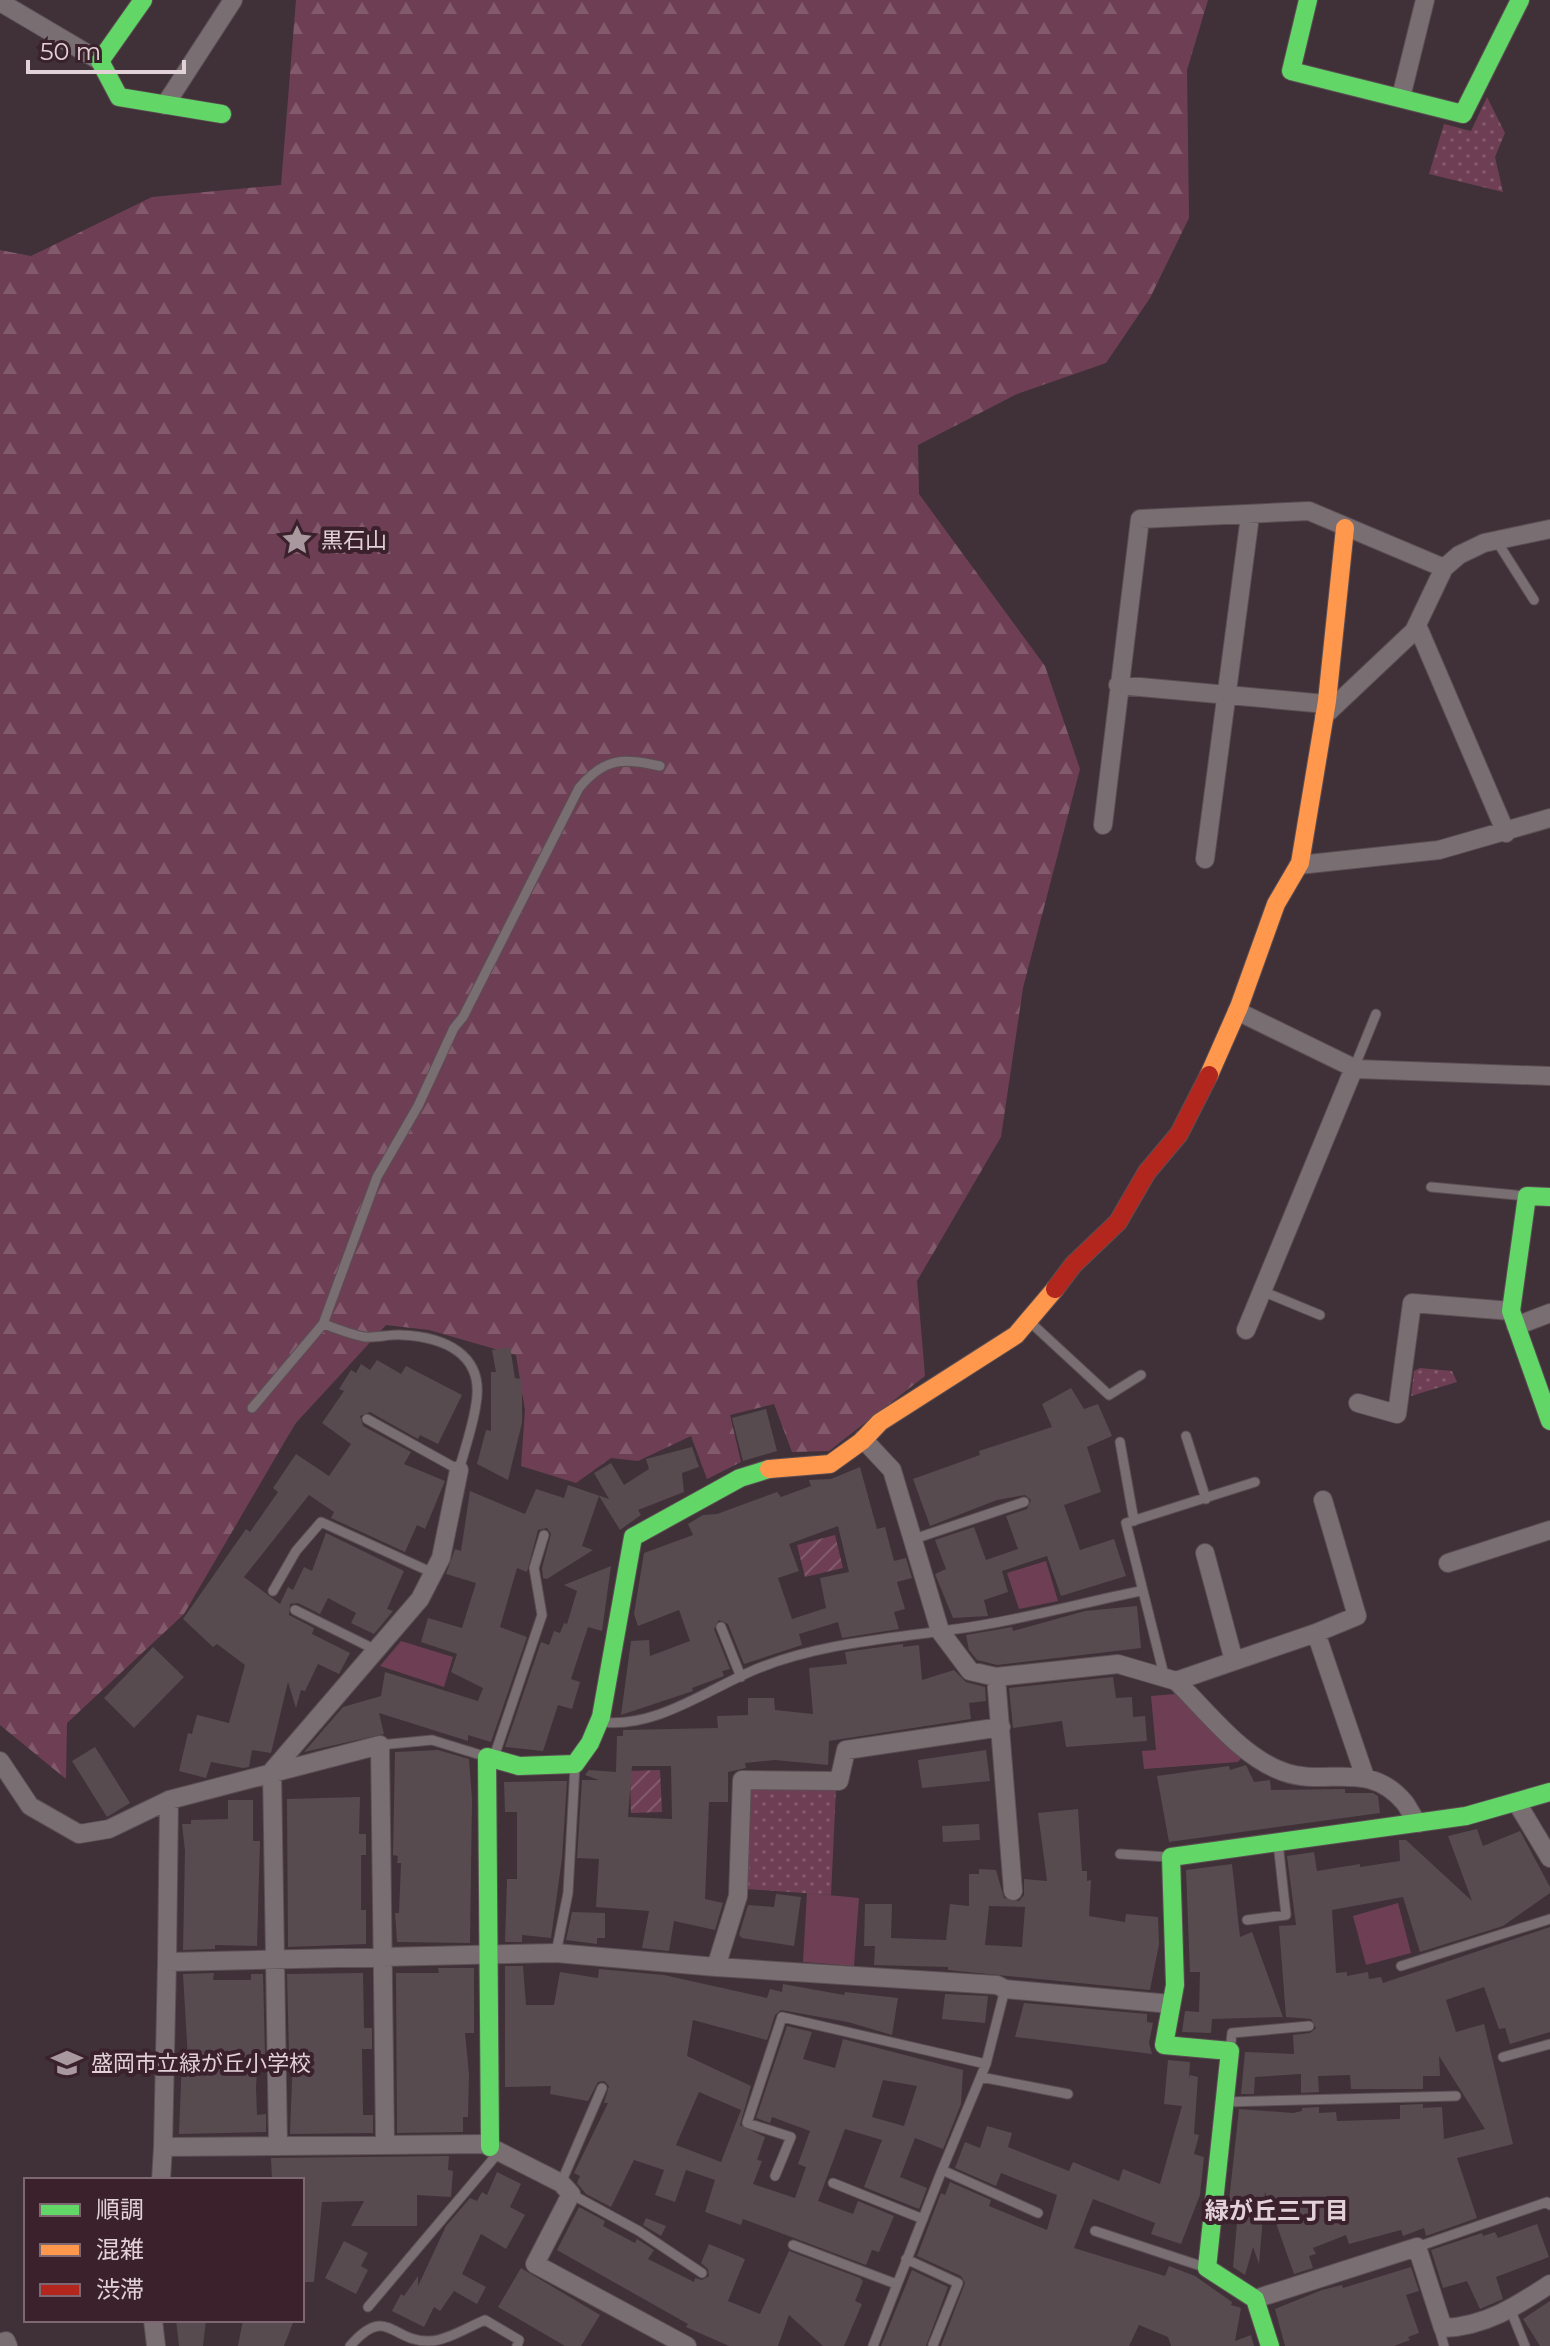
<svg xmlns="http://www.w3.org/2000/svg" width="1550" height="2346" font-family="Montserrat,'Noto Sans JP',sans-serif">
  <style>
    .grass { fill: #6e3f54 }
    .forest { fill: url(#forest-firs) }
    .park { fill: url(#park-dots) }
    .garden { fill: url(#garden-furrows) }
    .building { fill: #574b50; fill-rule: evenodd }
    .lines { fill: none; stroke-linecap: round; stroke-linejoin: round }
    .lane-casing { stroke: #5b4e53; stroke-width: 11 }
    .street-casing { stroke: #5b4e53; stroke-width: 20 }
    .fast-casing { stroke: #5b4e53; stroke-width: 20 }
    .slow-casing { stroke: #5b4e53; stroke-width: 20 }
    .jam-casing { stroke: #5b4e53; stroke-width: 20 }
    .lane { stroke: #796e72; stroke-width: 9 }
    .street { stroke: #796e72; stroke-width: 18 }
    .fast { stroke: #63d668; stroke-width: 18 }
    .slow { stroke: #ff974d; stroke-width: 18 }
    .jam { stroke: #b3261e; stroke-width: 18 }
    .labels { text-anchor: middle; dominant-baseline: central; stroke-width: 8; stroke-linejoin: round; paint-order: stroke }
    .poi-label { font-size: 22px; fill: #e2d1d7; stroke: #3a212c; text-anchor: start }
    .neighbourhood-label { font-size: 24px; font-weight: bold; fill: #e2d1d7; stroke: #3a212c }
  </style>
  <defs>
    <pattern id="forest-firs" width="22" height="20" patternUnits="userSpaceOnUse" patternTransform="scale(2)"><rect width="22" height="20" fill="#6e3f54"/><path d="M5 1l3.5 6h-7zM16 11l3.5 6h-7z" fill="#825a6c"/></pattern>
    <pattern id="park-dots" width="8" height="8" patternUnits="userSpaceOnUse" patternTransform="scale(2)"><rect width="8" height="8" fill="#6e3f54"/><path d="M2 2h.1M6 6h.1" fill="none" stroke="#825a6c" stroke-width="1.8" stroke-linecap="round"/></pattern>
    <pattern id="garden-furrows" width="10" height="10" patternUnits="userSpaceOnUse" patternTransform="scale(2)"><rect width="10" height="10" fill="#6e3f54"/><path d="M-1 1l2-2M0 10L10 0M9 11l2-2" fill="none" stroke="#825a6c"/></pattern>
  </defs>
  <rect width="100%" height="100%" fill="#3f3137"/>
  <path class="grass" d="M1046,1561l12,40 -39,8 -12,-36z
    M401,1641l52,16 -9,30 -64,-21z
    M1175,1694l68,62 -5,6 -94,7 -2,-18 14,-1 -5,-54z
    M807,1893l52,5 -5,68 -51,-4z
    M1398,1903l13,50 -45,12 -13,-49z"/>
  <path class="forest" d="M296,0h912l-21,70 2,148 -39,80 -44,65 -89,31 -99,51 1,49 126,172 35,103 -57,219 -22,149 -84,144 8,95 -96,75 -37,1 -18,-48 -44,11 11,47 -34,17 -16,-43 -53,25 -27,-3 -35,25 -55,-17 4,-56 -9,-55 -87,-25 -43,-5 -91,99 -111,190 -117,109 -1,56 -66,-54v-1475l31,6 121,-59 129,-12z"/>
  <path class="park" d="M1487,97l18,36 -10,24 8,35 -74,-18 15,-50 27,7z
    M1420,1368l32,3 5,11 -46,14 3,-25z
    M756,1785l80,3 -5,107 -84,-6 3,-99z"/>
  <path class="garden" d="M835,1535l8,33 -38,9 -8,-32z
    M660,1770l2,42 -31,1 -1,-42z"/>
  <path class="building" d="M510,1347l5,31 7,1v44l-14,57 -31,-16 9,-34 5,1v-59h5l-4,-22z
    M377,1360l24,14 5,-8 56,29 -24,49 -18,-9 -2,4 -48,-27 -10,4 3,10 48,26 -7,12 41,17 -20,48 -8,-4 -12,27 -74,-34 3,-6 -25,-17 -65,82 36,27 8,-17 5,3 11,-23 8,4 14,-38 78,38 -17,38 6,2 -19,23 -23,-11 5,-10 -28,-15 -8,16 -22,-11 -8,1 -1,11 25,13 -2,6 38,19 -11,21 -21,-10 -13,27 -4,-1 -5,18 -8,-26 -17,71 -19,-3 -3,17 -6,1 -32,-6 -5,16 -27,-7 9,-38 4,1 5,-19 32,8 16,-58 -28,-21 -4,3 -30,-28 63,-90 4,3 28,-40 -5,-4 23,-34 33,22 22,-32 -29,-21 22,-32 -5,-2 12,-19 5,3 5,-9 9,6z
    M1071,1388l13,21 14,-5 14,32 -25,11 14,45 -37,13 16,45 34,-11 12,37 -65,20 -14,-40 -45,15 6,21 -24,8 4,16 -35,2 -18,-44 11,-5 -11,-29 39,-13 12,33 32,-11 -12,-33 21,-7 4,-9 -6,-5 -28,5 -67,26 -17,-47 67,-24 -1,-4 73,-24 -10,-23z
    M766,1409l11,42 -34,10 -11,-43z
    M692,1447l7,20 -17,6 2,19 -46,18 3,5 -21,15 -21,-34 -17,50 11,4 -46,29 -4,-1 -1,-10 9,-34 -4,-6 -9,2 -11,42 -10,-4 -17,59 27,10 -36,105 -23,-7v6l-89,-28 5,21 -80,18 39,-45 38,-11 4,-24 93,29 5,-13 -32,-16 6,-18 -36,-12 7,-24 34,10 14,-45 -30,-9 9,-25 6,2 9,-60 55,23 11,-25 28,9 4,-13 41,14 -15,-26 17,-10 13,22 25,-16 -3,-10z
    M860,1467l17,62 8,-2 9,34 12,-3 6,20 -15,4 8,27 -11,3 5,17 -57,9 -4,-16 -39,12 3,11 -58,19 -16,-40 -9,-4 -5,9 16,40 -8,2 2,5 -32,12 1,3 -72,24 10,-74 18,-1 1,16 40,-15 -11,-31 -41,16 -4,-12 10,-61 49,-18 -5,-11 15,-9 14,-1 60,-22 4,5 30,-11 -2,-6 22,-1zM838,1526l11,46 -29,6 6,30 -34,11 -14,-41 21,-7 -10,-27z
    M611,1566l-9,65 -14,-4 -17,52 9,3 -8,27 -14,-4 -15,46 -38,-4 36,-105 8,3 5,-14 6,2 4,-10 3,1 10,-33 -13,-6z
    M1137,1606l4,42 -144,17 -20,-5 -8,-10 -3,-15 46,-8 1,4 72,-20z
    M903,1644v3l16,-2 3,35 32,-10 12,12 19,5 1,14 -17,2 2,16 -142,22 -1,24 -53,-5 -30,3 1,5 -18,4v30h-19l-4,97 18,4 -8,27 -41,-9 -5,30 -27,-3 7,-37 -53,-4 3,-48 -22,-1 5,-78h17l-14,-5 4,-5 27,2 1,-36h6v-6l95,-2 -1,-12 31,-1v-17h26l1,12 38,4 -4,-46 38,-4 -2,-12zM632,1766h39l1,53 -44,-2z
    M153,1647l31,30 -50,51 -30,-30z
    M1113,1677l3,21 16,-1 1,20 12,-1 2,25 -81,6 -4,-26 -49,7 -4,-40z
    M95,1747l35,56 -23,14 -35,-56z
    M438,1750l31,9 3,40 -2,144 -73,-1 -2,-29h4l2,-50h-4l1,-7 -5,-1 2,-103z
    M986,1750l4,31 -68,7 -4,-28z
    M1246,1765l8,17 16,-2 1,10 74,-1v4h28l5,3 2,17 -211,29 -12,-66 72,-10 1,4z
    M554,1781h13l-5,77 -11,80 -29,-3v7h-17l2,-63h10v-67h-12l-1,-30z
    M360,1797l-1,37h7v21h-5v55h5v34l-78,3 -1,-148z
    M228,1800h25v41h7l-3,105 -42,-1v4l-32,1 2,-99 -3,-27h9v-4l37,-1z
    M1078,1809l4,62h5v10l4,-1 -2,36 36,6 1,-8 32,3 1,27 -9,46 -202,-20v-3l-74,-2 1,-19h-11l1,-42h27l-1,34 55,2 4,-36 19,2v-32h10v-5l17,1 8,28 15,3 5,-6v-16l23,2 -9,-68zM989,1906l36,1 -3,40 -37,-2z
    M979,1824l1,16 -37,2 -1,-16z
    M1477,1829l6,17 37,-15 30,56v6l-47,33 -83,26 -17,-55 -71,13 4,63 11,-1v4l21,-4 1,7 12,-2 2,6 167,-56v105l-40,12 -5,-16 -6,1 -15,-42 -38,13 10,32 28,-8 29,120 -56,14 20,60 -51,18 -2,-8 -21,8 -2,-6 -52,14 -3,-9 -33,13 3,6 -7,2 4,12 -19,6 -29,-82 -6,72 -6,-17 -8,28 -12,-8 5,-55 -10,-2 11,-101 54,4 9,-2v-3l17,-1v6l17,-1 1,9 63,-2v-14l23,-1v4l19,-1 2,32 41,-10 -46,-73 1,20h-17v13h-72l-1,-14 -32,1 1,16 -18,1v-19l-46,3 -1,17h-13l4,-42 49,2 -1,-19 17,-2 6,-5 -5,-9 -25,-2 -7,-91 17,-1 -9,-69 27,-4 3,19 43,-7v3l40,-6 -1,-21h7l66,61 -24,-65z
    M1232,1864l8,73 12,-5 31,85 -71,2 -1,14 -29,-1 3,-21 14,1 1,-40h-10l-4,-102z
    M776,1894l25,3 -7,49 -52,-8 -3,-3 9,-30 26,2z
    M572,1912l33,1v25h-8v6l-31,-4z
    M505,1966h18l3,39h28l6,-33 38,6 1,-9 65,6 103,23 3,-9 12,3 1,-8 61,11 1,-3 53,6 -6,37 -44,-13 -67,-12 -6,5 -8,25 -74,-20 -6,36 64,30 -11,39 25,12 -8,23 5,1 -9,23 42,14 11,-31 -8,-3 12,-33 -38,-14 -2,6 -14,-5 31,-92 25,6 -9,27 32,9 8,-29 120,31 -2,34 -18,45 -28,-11 -15,39 27,11 -8,21 -55,-22 18,-47 -37,-11 -27,72 35,13 5,-13 36,15 -15,36 -7,-2 -6,15 -123,-46 -2,6 -36,-13 10,-32 -29,-10 -11,32 -20,-7 9,-25 -30,-10 -23,47 -25,-13 -9,-11 3,-7 -6,-3 34,-70h-4l5,-17 -5,-5 -6,1 -10,19 -38,-7 1,-8 -46,1zM883,2080l34,6 -13,40 -32,-9zM699,2092l42,18 -20,52 -45,-17z
    M438,1968h36v65h-9l4,41 -1,43h-5v15l-66,1 -1,-160h43z
    M214,1973l-1,7h38v-6h12l2,80h-7l-2,33 1,28 9,-1v18l-87,2 3,-75h6l-5,-85z
    M363,1973l1,55h8v21h-10l1,66h10v18l-83,1 3,-80h-4l-2,-80z
    M945,1994l43,2 -3,27 -43,-4z
    M1024,2003l123,11v8l6,1 -4,20 3,11 -137,-17z
    M1168,2060l22,2 -1,17 1,-4 8,2 -4,57 5,1 -5,19 10,3 -4,38 -19,49 -30,-10 4,-11 -62,-24 -19,49 91,28 4,-10 26,10 37,26 -1,3 10,3 -6,33 16,-6 3,11h-83l-3,-9 -29,-12 -10,21h-188l24,-63 -4,-7 -44,-20 24,-63 4,2 5,-13 41,18 -2,6 58,24 10,-35 -56,-22 -5,13 -41,-18 10,-26 15,6 7,-22 25,7 -4,14 61,24 4,-9 46,19 4,-12 37,15 22,-78 -18,-2z
    M449,2156l-1,14 5,1 -2,26 -34,-2v31h-66l13,-25 -42,1 -8,80h-12v-102h-30l-1,-22z
    M497,2172l24,12 -11,23 15,8 -19,34 -25,-15 -19,40 24,13 -9,17 -23,-13 -14,20 -6,-4 -10,20 -32,-16 9,-17 3,2 14,-20v10l28,-60 24,-28 7,3 5,-9 5,3z
    M579,2207l26,14 -2,5 32,17 2,-4 17,11 -6,9 46,23 1,-4 7,2 7,-4 -1,-7 -7,-6 8,-19 36,15 -17,42 32,13 29,-63 71,27 3,3 -8,20 7,3 -18,42h-21l-34,-31 -11,31h-49l-43,-19 2,-3 -131,-74z
    M646,2218l20,8 -5,10 -18,-11z
    M1537,2224l12,33 -53,20 7,22 -23,10 -13,-28 -24,7 -12,-38 51,-17 1,3 12,-4 3,6z
    M344,2241l24,12 -7,13 7,4 -12,24 -31,-16z
    M1411,2267l8,24 -13,4 13,38 -11,4 2,3 -16,6h-109l-10,-37 47,-19 20,-5 1,3z
    M521,2268l79,47 -19,31h-16l-67,-39z
    M912,2270l36,17 -22,59h-45z
    M1550,2301v45h-10l-17,-27z
    M176,2320h30l-3,26h-24z
    M243,2320h51l-10,26h-46z"/>
  <g class="lines">
    <defs>
      <path id="lane" d="M1496,540l38,60
        M1354,1068l22,-54
        M1431,1187l96,9
        M1262,1291l58,24
        M1030,1322l79,73 32,-20
        M323,1324c13,4 28,11 42,13 12,1 25,-3 37,-2 42,2 83,19 74,69 -3,22 -11,44 -17,66l-92,-51
        M252,1408l71,-84 54,-147 41,-71 36,-78 9,-11 116,-229c26,-31 44,-30 81,-22
        M1186,1436l20,63
        M1120,1442l14,79
        M914,1539l110,-37
        M273,1591l23,-40 25,-29 112,51
        M295,1610l81,40
        M721,1627l20,50
        M1164,1675l-38,-152 129,-41
        M600,1722c57,7 109,-34 159,-54 60,-24 126,-29 190,-38 64,-8 128,-26 191,-39
        M380,1745l52,-5 55,17 9,-6 46,-136 -8,-47 10,-33
        M1120,1854l48,3
        M1247,1920l39,-5 -8,-72
        M556,1953l12,-60 7,-127
        M1401,1966l149,-47
        M1005,1989l-19,75 -44,106 96,43
        M1230,2051l2,-18 77,-7
        M1503,2057l47,-13
        M981,2077l87,17
        M1226,2102l230,-6
        M775,2176l16,-39 -44,-14 35,-106 204,47
        M561,2183l41,-95
        M833,2183l90,36
        M571,2194l68,37 63,42
        M1095,2231l109,36
        M793,2245l103,39
        M1417,2247l130,-45 3,3
        M906,2259l52,24 -25,62
        M368,2307l131,-155
        M1511,2311l14,35
        M1443,2328l-3,4 4,14
        M350,2346c37,-43 42,-3 80,-5 16,0 40,-15 55,-21l34,20 -2,6
        M873,2346l69,-176"/>
      <path id="street" d="M0,2l100,59
        M1401,97l24,-97
        M165,105l68,-105
        M1417,625l89,208
        M1118,685l208,19
        M1324,716l90,-85 30,-63 15,-13 25,-12 66,-14
        M1103,825l37,-306 169,-8 135,57
        M1205,859l45,-343
        M1299,865l140,-15 111,-32
        M1237,1011l119,58 194,7
        M1516,1326l34,-13
        M1246,1330l108,-262
        M1358,1403l39,11 15,-111 99,8
        M863,1439l29,31 48,161 30,40 26,6 122,-13 58,17c32,31 65,76 108,91 42,15 85,-13 121,31 5,7 7,14 14,20
        M1205,1553l29,108
        M1448,1563l102,-33
        M1316,1633l41,-17 -34,-116
        M996,1677l17,214
        M1176,1681l140,-48 49,144
        M0,1761l30,45 49,28 30,-5 60,-29 211,-55 5,397
        M169,1800l-2,162 389,-9 160,14 22,-71 4,-116 97,1 7,-31 155,-23
        M1517,1803l33,55
        M167,1962l-4,185 321,-3 77,39 10,11 -36,70 152,82
        M716,1967l281,18 8,4 166,15
        M278,2144l-6,-373 148,-172 21,-41 18,-88
        M161,2180l2,-33
        M1255,2299l162,-52 26,81c41,-1 74,-22 107,-44
        M153,2320l3,26
        M0,2343l6,-2 2,5"/>
      <path id="fast" d="M143,0l-43,61 19,36 103,17
        M1308,0l-17,71 172,43 57,-114
        M1550,1197l-23,-1 -16,115 39,110
        M490,2147l-3,-390 32,9 56,-2 15,-21 11,-26 32,-180 107,-59 29,-9
        M1270,2346l-15,-47 -48,-31 23,-217 -66,-6 11,-60 -4,-128 295,-41 84,-24"/>
      <path id="slow" d="M1209,1075l30,-68 37,-103 24,-41 27,-162 18,-173
        M769,1469l61,-5 32,-23 18,-19 136,-87 39,-46"/>
      <path id="jam" d="M1055,1289l18,-24 45,-43 29,-50 32,-38 30,-59"/>
    </defs>
    <use href="#lane" class="lane-casing"/>
    <use href="#street" class="street-casing"/>
    <use href="#fast" class="fast-casing"/>
    <use href="#slow" class="slow-casing"/>
    <use href="#jam" class="jam-casing"/>
    <use href="#lane" class="lane"/>
    <use href="#street" class="street"/>
    <use href="#fast" class="fast"/>
    <use href="#slow" class="slow"/>
    <use href="#jam" class="jam"/>
  </g>
  <defs>
    <symbol id="sight-bare" viewBox="-9 -9 18 18"><path d="M0-6L1.8-2.2L6-1.7L2.9 1.2L3.7 5.4L0 3.3L-3.7 5.4L-2.9 1.2L-6-1.7L-1.8-2.2Z" fill="#a9999f" stroke="#3a212c" stroke-width="2.5" paint-order="stroke"/></symbol>
    <symbol id="school-bare" viewBox="-9 -9 18 18"><path d="M0-5L7-2L0 1L-7-2ZM-4 1L0 2.5L4 1V4Q0 6-4 4Z" fill="#a9999f" stroke="#3a212c" stroke-width="2.5" paint-order="stroke"/></symbol>
  </defs>
  <g fill-rule="evenodd">
    <use href="#sight-bare" x="275" y="518" width="44" height="44"/>
    <use href="#school-bare" x="45" y="2041" width="44" height="44"/>
  </g>
  <g class="labels">
    <g class="poi-label">
      <text x="321" y="540">黒石山</text>
      <text x="91" y="2063">盛岡市立緑が丘小学校</text>
    </g>
    <g class="neighbourhood-label">
      <text x="1277" y="2210">緑が丘三丁目</text>
    </g>
  </g>
  <rect x="24" y="2178" width="280" height="144" fill="#3a212c" stroke="#7d6770" stroke-width="2"/>
  <rect x="40" y="2204" width="40" height="12" fill="#63d668" stroke="#7d6770" stroke-width="2"/>
  <text x="96" y="2218" font-size="24" fill="#e2d1d7">順調</text>
  <rect x="40" y="2244" width="40" height="12" fill="#ff974d" stroke="#7d6770" stroke-width="2"/>
  <text x="96" y="2258" font-size="24" fill="#e2d1d7">混雑</text>
  <rect x="40" y="2284" width="40" height="12" fill="#b3261e" stroke="#7d6770" stroke-width="2"/>
  <text x="96" y="2298" font-size="24" fill="#e2d1d7">渋滞</text>
  <path d="M28 60v12h156v-12" fill="none" stroke="#e2d1d7" stroke-width="4"/>
  <text x="40" y="60" font-size="24" fill="#e2d1d7" stroke="#3a212c" stroke-width="6" paint-order="stroke">50 m</text>
</svg>
